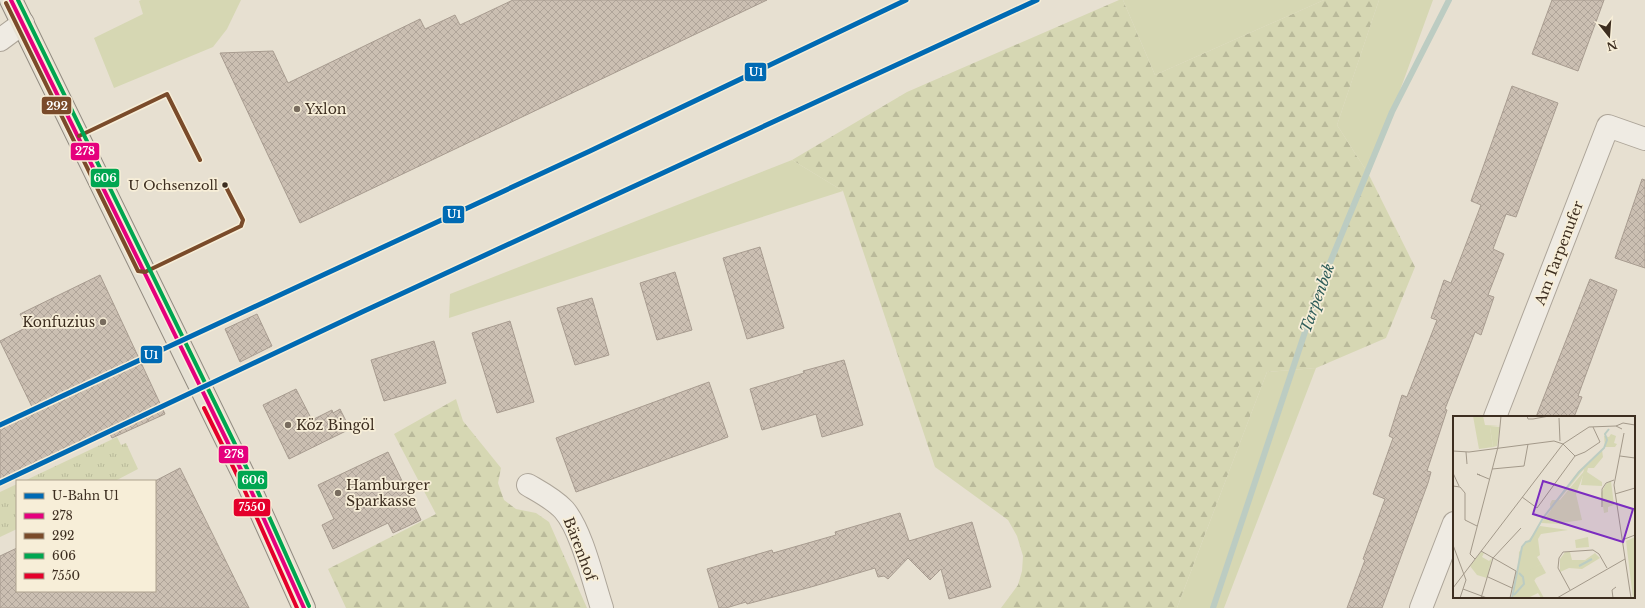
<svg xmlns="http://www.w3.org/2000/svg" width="1645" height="608" font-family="'Libre Baskerville',serif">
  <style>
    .grass { fill: url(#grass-tufts) }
    .forest { fill: url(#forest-firs) }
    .green { fill: #d6d7b3 }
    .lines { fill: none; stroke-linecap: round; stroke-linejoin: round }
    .stream { stroke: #bcccc2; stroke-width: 6 }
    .building { fill: url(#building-cross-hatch); stroke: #a89c90 }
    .minor-casing { stroke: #ada599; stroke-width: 24 }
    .major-casing { stroke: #928b80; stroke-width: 24 }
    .minor { stroke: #efebe3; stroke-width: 22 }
    .major { stroke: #e6e1d4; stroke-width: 22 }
    .bus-1-casing { stroke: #f7eed8; stroke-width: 7 }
    .bus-2-casing { stroke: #f7eed8; stroke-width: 7 }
    .bus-3-casing { stroke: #f7eed8; stroke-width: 7 }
    .bus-4-casing { stroke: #f7eed8; stroke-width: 7 }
    .bus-1 { stroke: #e5007d; stroke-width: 4 }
    .bus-2 { stroke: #7a4b2a; stroke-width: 4 }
    .bus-3 { stroke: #00a651; stroke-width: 4 }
    .bus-4 { stroke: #e4002b; stroke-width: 4 }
    .metro-1-casing { stroke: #f7eed8; stroke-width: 8 }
    .metro-1 { stroke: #006ab3; stroke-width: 5 }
    .poi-dot { fill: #786c5e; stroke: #f7eed8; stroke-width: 1.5 }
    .bus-dot { fill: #3d2e20; stroke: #f7eed8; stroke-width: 1.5 }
    .labels { text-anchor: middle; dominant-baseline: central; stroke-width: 3.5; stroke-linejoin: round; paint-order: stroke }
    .bus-label { font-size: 13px; fill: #3d2e20; stroke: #f7eed8; text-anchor: end }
    .poi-label { font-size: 14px; fill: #3d2e20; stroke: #f7eed8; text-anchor: start }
    .street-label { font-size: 14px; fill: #3d2e20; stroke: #f7eed8 }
    .water-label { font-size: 15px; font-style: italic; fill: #2f5d5a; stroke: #f7eed8 }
    .inset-river { fill: none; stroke: #bcccc2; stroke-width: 2 }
    .inset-road { fill: none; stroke: #a3998a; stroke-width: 1 }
    .view { fill: #7b2cbf; fill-opacity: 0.15; stroke: #7b2cbf; stroke-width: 2 }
    .inset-edge { fill: none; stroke: #3d2e20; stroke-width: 2 }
    .line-badge { stroke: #f7eed8; stroke-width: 1.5 }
    .badge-label { font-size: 11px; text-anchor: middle; font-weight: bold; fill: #fff }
  </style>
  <defs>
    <pattern id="grass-tufts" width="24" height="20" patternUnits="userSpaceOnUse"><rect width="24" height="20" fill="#d6d7b3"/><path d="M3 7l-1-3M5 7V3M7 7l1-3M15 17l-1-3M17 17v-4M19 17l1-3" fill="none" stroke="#b9b99a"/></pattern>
    <pattern id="forest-firs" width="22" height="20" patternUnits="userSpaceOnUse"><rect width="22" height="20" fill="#d6d7b3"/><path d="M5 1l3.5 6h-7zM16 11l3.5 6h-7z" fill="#b9b99a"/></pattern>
    <pattern id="building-cross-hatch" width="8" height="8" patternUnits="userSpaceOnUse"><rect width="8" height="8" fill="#cbbfb2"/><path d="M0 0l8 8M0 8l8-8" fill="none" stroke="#afa499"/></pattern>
  </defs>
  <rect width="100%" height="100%" fill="#e7e0d1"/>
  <path class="grass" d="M117,437l4,8 5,-2 12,26 -23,12h-91z
    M17,484v45l-17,8v-45z"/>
  <path class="forest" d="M1119,0h4l32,75 169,-75h55l-42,125 32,50 46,92 -29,71 -70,30 -49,4 -90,236h-176l17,-23 4,-14 1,-15 -6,-20 -9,-16 -73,-53 -92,-276 -51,-31 115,-68z
    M456,399l7,22 38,47 -3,15 6,17 12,9 20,4 13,9 38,86h-241l-18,-39 108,-55 -42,-80z"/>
  <path class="green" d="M141,0h100l-14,29 -14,18 -99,41 -20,-50 49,-24 -4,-13z
    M1123,0h201l-169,75z
    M1379,0h54l-64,175 -32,-50z
    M792,160l51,31 -394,127 1,-24z
    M1316,368l-92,240h-47l90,-236z"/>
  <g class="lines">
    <path class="stream" d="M1213,608l107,-321 72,-175 57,-112"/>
  </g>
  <path class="building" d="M513,0h254l-467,223 -80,-170 53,-2 15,32 132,-64 5,10 30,-14 5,10z
    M1552,0h52l-26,71 -46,-17z
    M1512,86l46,17 -42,114 -10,-3 -13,35 11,5 -16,41 6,2 -13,38 -6,-3 -30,77 2,1 -20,61 4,1 -3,11 -46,125h-35l18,-48 -2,-1 22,-60 -12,-5 20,-56 -4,-2 13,-41 5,2 30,-77 -6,-2 13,-38 7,3 30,-78 -10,-4z
    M1642,179l3,1v88l-30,-10z
    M760,247l24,81 -37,11 -24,-81z
    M675,272l17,58 -35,10 -17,-57z
    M100,275l65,139 -53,24 -4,-8 -108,50v-53l34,-16 -34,-70 27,-14 -7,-13z
    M1590,279l27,11 -39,106 4,1 -8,20h-38z
    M592,298l17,57 -34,10 -18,-57z
    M257,314l15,32 -32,16 -15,-33z
    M510,321l24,81 -37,11 -25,-80z
    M434,341l12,42 -62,18 -13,-41z
    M844,360l19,65 -41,12 -6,-23 -54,16 -12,-41 54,-16 -1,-2z
    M709,382l19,55 -152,55 -20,-54z
    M296,389l16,31 20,-10 1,3 7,-4 10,20 -61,30 -26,-54z
    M388,452l33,68 -28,13 -5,-10 -55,26 -11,-24 12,-6 -16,-34z
    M180,468l69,140h-249v-52l17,-8v43h138v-110z
    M900,513l9,28 63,-19 19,65 -42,12 -8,-30 -11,11 -22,-22 -20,21 -4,-3 -6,1 -3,-9 -64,19 -64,17 -1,-2 -20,6h-7l-12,-39 65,-19 1,3 63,-18 -1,-3z"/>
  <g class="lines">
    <defs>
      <path id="minor" d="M0,40l23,-17
        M1495,417l113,-291 37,13
        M528,485c12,7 26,14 36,25 18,21 29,71 38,98
        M1421,608l33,-85"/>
      <path id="major" d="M11,0l238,486 55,122"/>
    </defs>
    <use href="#minor" class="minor-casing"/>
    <use href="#major" class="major-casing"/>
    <use href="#minor" class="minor"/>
    <use href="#major" class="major"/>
    <defs>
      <path id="bus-1" d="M11,0l238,486 55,122"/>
      <path id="bus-2" d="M6,3l132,268 7,1 96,-46 2,-6 -18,-35
        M79,136l88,-42 33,66"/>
      <path id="bus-3" d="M18,0l236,483 55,123"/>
      <path id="bus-4" d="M204,408l40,81 53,119"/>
    </defs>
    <use href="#bus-1" class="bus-1-casing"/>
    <use href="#bus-2" class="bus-2-casing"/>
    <use href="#bus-3" class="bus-3-casing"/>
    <use href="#bus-4" class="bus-4-casing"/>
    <use href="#bus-1" class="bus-1"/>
    <use href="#bus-2" class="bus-2"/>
    <use href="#bus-3" class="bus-3"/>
    <use href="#bus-4" class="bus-4"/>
    <defs>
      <path id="metro-1" d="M0,425l590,-274 316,-151
        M0,483l362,-171 675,-312"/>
    </defs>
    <use href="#metro-1" class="metro-1-casing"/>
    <use href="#metro-1" class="metro-1"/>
  </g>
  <g class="poi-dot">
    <circle cx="297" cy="109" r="4"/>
    <circle cx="103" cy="322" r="4"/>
    <circle cx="288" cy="425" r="4"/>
    <circle cx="338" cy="493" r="4"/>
  </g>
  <circle class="bus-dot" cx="225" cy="185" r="3.5"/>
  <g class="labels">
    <g class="bus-label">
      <text x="218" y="185">U Ochsenzoll</text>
    </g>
    <g class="poi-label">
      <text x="305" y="109">Yxlon</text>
      <text x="95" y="322" text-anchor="end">Konfuzius</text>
      <text x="296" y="425">Köz Bingöl</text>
      <text x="346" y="485">Hamburger<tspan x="346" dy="16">Sparkasse</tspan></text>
    </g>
    <g class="street-label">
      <text transform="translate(1559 253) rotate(-69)">Am Tarpenufer</text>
      <text transform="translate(580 549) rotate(69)">Bärenhof</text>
    </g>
    <g class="water-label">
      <text transform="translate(1317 298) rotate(-70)">Tarpenbek</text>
    </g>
  </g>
  <g transform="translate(1453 416)">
    <rect width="182" height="182" fill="#e7e0d1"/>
    <path d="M37,11h10l-3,19 -4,1zM135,121l1,10 -13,1 -1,-8z" fill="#d6d7b3"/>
    <path d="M132,54l-9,24 6,26 -21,3 -1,-4 -14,1 5,-7 -1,-9 2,-4h8zM158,65l3,24 -6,2v5l-4,1 -3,-20 5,-9zM88,148l5,9 -10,5 -2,3 -6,-11z" fill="#d6d7b3"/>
    <path d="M20,0h10l2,9 15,1 -10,1 3,20 -14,2zM158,18l5,2 -2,7 3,1 -2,3h-10l-1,-11 5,1zM149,34l1,7 -9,11h-6l-1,4 15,10v4l-21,-1 3,-16 -25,31h-2l21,-28zM98,94l1,3 -6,7 15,-1v5l-20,-1zM87,110l28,4 -27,4 -3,5 2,16 -3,2 4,7 -12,7 15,27h-3l-3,-5 -10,5h-16l6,-27 1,-19zM182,121v61h-2l-7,-57zM28,136l3,1 -2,4 7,4 3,-3 -5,20 -10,-3 -7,-9zM112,136h5l2,8h13l10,-7 5,5 -18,11 -13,-1 -9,4v-13z" fill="#d6d7b3"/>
    <path class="inset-river" d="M126,150l13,-7M61,179l10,-11 -1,-7 -4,-4M59,182l10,-51 4,-5 4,-1 13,-23 36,-46 25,-24 3,-8 -2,-6 4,-5"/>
    <path class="inset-road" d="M74,0l1,3h5l16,-3M106,2l1,23M163,10l7,-3 12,2M171,17l-10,52 17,113M110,28l12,12 10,-4 15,-10 -7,-15M0,35l16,1 85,-11 9,3M13,36l1,12M167,40l15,2M39,53l32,-3 4,-22M0,57l6,13M27,59l-3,-1 12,5M0,70l7,1 5,6v27l12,6M162,78l20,-6M69,81l15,11 38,-52M149,91v-18l4,-6 8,-3M169,124l13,-5M0,129l13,35 -6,18M28,135l35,20 -6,27M22,143l-5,-5 28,-107 3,-31M35,161l24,11M0,172l110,-144 26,-17 27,-1 6,3M10,173l24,9M117,174l-12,-22 1,-10 4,-6 30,-2 6,4 8,14M28,182l12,-40 28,-30M104,182l68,-39M160,182l-1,-8 4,-3"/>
    <path class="view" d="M90,65l90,28 -10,33 -90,-28z"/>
    <rect width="182" height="182" class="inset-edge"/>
  </g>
  <g class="line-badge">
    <rect x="744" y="62" width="23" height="20" rx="4" fill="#006ab3"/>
    <rect x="41" y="96" width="31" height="19" rx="4" fill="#7a4b2a"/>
    <rect x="70" y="142" width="30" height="19" rx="4" fill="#e5007d"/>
    <rect x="90" y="168" width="30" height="20" rx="4" fill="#00a651"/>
    <rect x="442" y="205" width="23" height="19" rx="4" fill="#006ab3"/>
    <rect x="140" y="345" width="23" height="19" rx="4" fill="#006ab3"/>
    <rect x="218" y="445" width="31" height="19" rx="4" fill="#e5007d"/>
    <rect x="237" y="470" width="31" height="20" rx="4" fill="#00a651"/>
    <rect x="233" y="498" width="38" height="19" rx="4" fill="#e4002b"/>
  </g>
  <g class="badge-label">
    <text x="756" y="76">U1</text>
    <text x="57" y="110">292</text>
    <text x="85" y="155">278</text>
    <text x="105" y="182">606</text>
    <text x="454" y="218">U1</text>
    <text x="151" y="359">U1</text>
    <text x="234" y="458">278</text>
    <text x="253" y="484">606</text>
    <text x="252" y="511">7550</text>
  </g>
  <rect x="16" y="480" width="140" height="112" fill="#f7eed8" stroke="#ada18e"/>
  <rect x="24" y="493" width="20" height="6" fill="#006ab3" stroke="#ada18e"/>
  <text x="52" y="500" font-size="12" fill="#3d2e20">U-Bahn U1</text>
  <rect x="24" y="513" width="20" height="6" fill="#e5007d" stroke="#ada18e"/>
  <text x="52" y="520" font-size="12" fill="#3d2e20">278</text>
  <rect x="24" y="533" width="20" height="6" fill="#7a4b2a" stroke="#ada18e"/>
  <text x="52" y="540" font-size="12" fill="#3d2e20">292</text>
  <rect x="24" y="553" width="20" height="6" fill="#00a651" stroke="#ada18e"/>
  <text x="52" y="560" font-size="12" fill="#3d2e20">606</text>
  <rect x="24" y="573" width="20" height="6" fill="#e4002b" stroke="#ada18e"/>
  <text x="52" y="580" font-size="12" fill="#3d2e20">7550</text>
  <g transform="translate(1609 36) rotate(163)" stroke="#f7eed8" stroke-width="3" paint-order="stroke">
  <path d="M0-3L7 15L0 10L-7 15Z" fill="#3d2e20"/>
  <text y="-6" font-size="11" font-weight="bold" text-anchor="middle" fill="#3d2e20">N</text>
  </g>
</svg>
